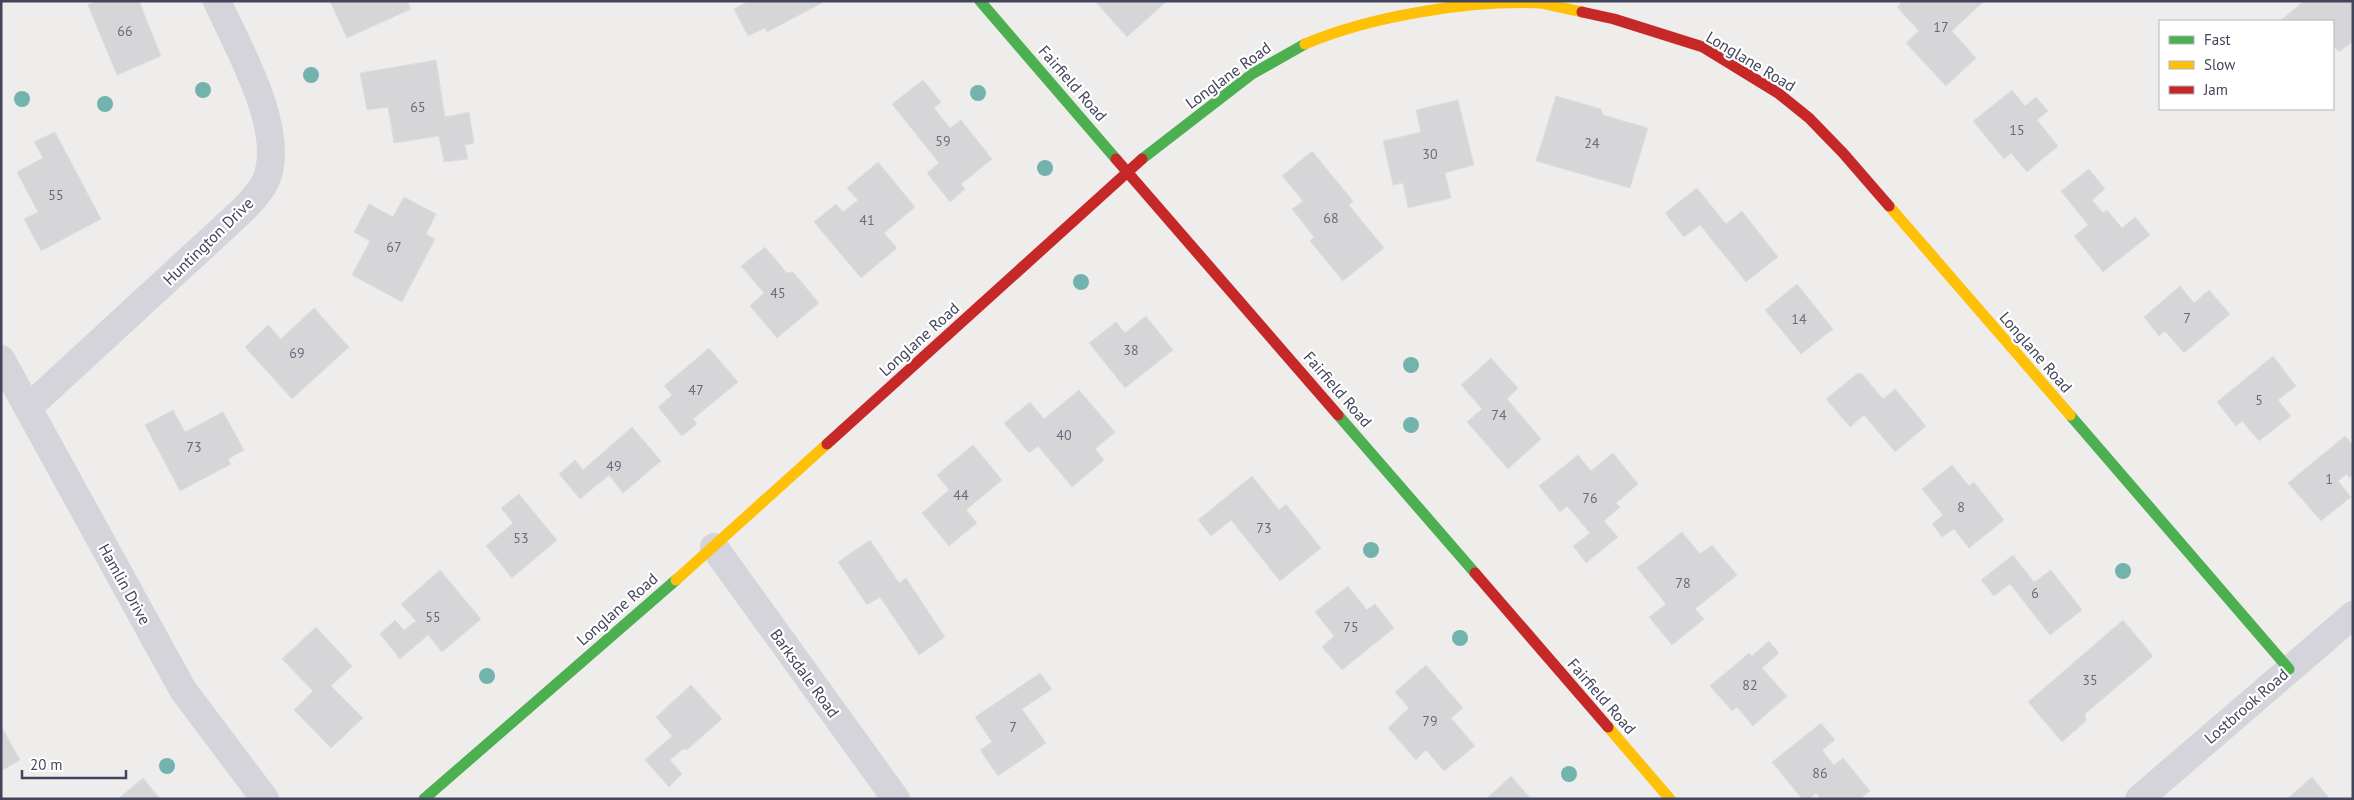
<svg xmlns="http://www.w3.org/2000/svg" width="2354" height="800" font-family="'PT Sans',sans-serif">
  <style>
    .building { fill: #d6d6d9; stroke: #dfdedf }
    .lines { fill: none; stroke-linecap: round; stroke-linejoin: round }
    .street { stroke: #d4d4da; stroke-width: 28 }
    .fast { stroke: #4caf50; stroke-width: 11 }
    .slow { stroke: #ffc107; stroke-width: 11 }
    .jam { stroke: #c62828; stroke-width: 11 }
    .tree { fill: #72b3ae }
    .labels { text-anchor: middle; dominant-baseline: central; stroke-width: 4.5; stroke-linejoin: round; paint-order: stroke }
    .number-label { font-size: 14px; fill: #686b7c }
    .street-label { font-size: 16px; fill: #42455b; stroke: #fff }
  </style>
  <rect width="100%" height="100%" fill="#eeedec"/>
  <path class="building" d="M97,1h42l22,55 -44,19 -29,-70z
    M330,1h77l4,8 -64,29z
    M749,1h72l1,2 -55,29 -2,-4 -17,8 -14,-27z
    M1095,1h72l-40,36z
    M1903,1h81l-32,30 24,27 -30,28 -40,-43 13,-12 -22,-24z
    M2304,1h46l3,3v37l-14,11 -6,-7v-24h-53z
    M436,60l9,57 24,-5 5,31 -9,2 3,14 -24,3 -5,-26 -45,7 -6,-36 -21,3 -7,-37z
    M923,80l18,22 -7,6 16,20 11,-8 31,39 -31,25 4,5 -15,13 -23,-29 12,-10 -47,-59z
    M2012,90l13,16 11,-9 12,14 -11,9 21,26 -31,26 -16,-19 -7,6 -31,-38z
    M1556,96l45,13 2,6 45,13 -18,60 -94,-27z
    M1458,100l16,65 -29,8 6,25 -43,10 -5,-25 -10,2 -10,-44 38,-9 -5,-22z
    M55,132l46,87 -60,32 -17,-32 14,-7 -21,-40 26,-14 -9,-16z
    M1312,151l41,50 -4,4 35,43 -41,33 -33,-40 4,-4 -22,-28 11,-8 -21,-25z
    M878,162l37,45 -31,26 13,15 -36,30 -47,-56 22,-18 7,8 15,-12 -11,-12z
    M2089,169l16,20 -13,11 11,13 4,-3 15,18 13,-11 15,18 -47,37 -29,-36 14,-11 -27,-34z
    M1697,188l29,36 16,-13 36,46 -32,25 -46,-57 -16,12 -19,-24z
    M404,197l32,17 -10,20 9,5 -33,63 -50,-27 18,-34 -16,-9 15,-28 24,13z
    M765,247l22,26 6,-1 26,31 -42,35 -27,-32 14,-13 -23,-27z
    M1797,284l36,45 -32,25 -36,-44z
    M2180,286l14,17 15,-13 21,24 -46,39 -19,-22 -6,5 -15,-19z
    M314,308l35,39 -57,52 -47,-52 23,-22 13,14z
    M1146,316l27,34 -48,38 -36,-45 27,-21 9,11z
    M709,348l29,34 -45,37 4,5 -15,12 -24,-29 14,-12 -8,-9z
    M2273,356l23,30 -18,14 13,16 -32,25 -17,-20 -6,5 -19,-24z
    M1491,358l27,30 -11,11 34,40 -33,30 -41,-47 15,-13 -21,-24z
    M1858,373l4,1 21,25 12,-10 31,37 -31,26 -31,-37 -14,12 -24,-28z
    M1079,390l36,42 -20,17 9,11 -32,27 -34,-41 -9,7 -25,-30 26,-21 14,17z
    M173,410l12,22 38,-20 21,38 -16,9 3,5 -51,27 -35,-66z
    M632,427l29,34 -38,32 -14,-18 -29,24 -21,-25 16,-14 8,10z
    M2345,436l8,9v30l-4,3 -2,-4 -9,7 13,16 -30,24 -33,-38z
    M973,445l29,35 -36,30 11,13 -28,23 -27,-33 27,-23 -12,-15z
    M1613,453l25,31 -22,19 4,4 -16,14 14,16 -32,26 -13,-17 17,-13 -23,-27 -7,6 -21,-26 39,-31 13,16z
    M1952,465l17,21 5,-4 30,38 -35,28 -15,-19 -12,8 -10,-13 11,-9 -21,-26z
    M1252,476l27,34 7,-6 35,44 -41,33 -49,-61 -20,16 -13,-16z
    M519,494l38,46 -45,38 -26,-32 27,-23 -12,-15z
    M1682,532l18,22 12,-9 25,30 -42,34 9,10 -32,26 -23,-28 17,-13 -29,-36z
    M870,540l29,43 7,-5 39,59 -26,18 -39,-58 -13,8 -29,-43z
    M2013,555l21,27 17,-12 31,40 -32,25 -40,-51 -16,12 -13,-16z
    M440,570l41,49 -39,33 -14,-17 -28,24 -20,-25 15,-14 9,10 12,-9 -15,-17z
    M1348,586l19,24 8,-6 19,24 -52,42 -20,-23 12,-11 -19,-24z
    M2123,620l30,36 -68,58 1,7 -24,21 -34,-40z
    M316,627l36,39 -21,20 32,32 -32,30 -37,-38 19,-19 -31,-32z
    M1769,641l10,12 -17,15 25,28 -34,30 -16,-19 -5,4 -22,-25 39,-33 3,3z
    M1426,665l37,43 -12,10 24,28 -31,25 -18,-21 -10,10 -28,-32 21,-20 -14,-16z
    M1040,673l12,16 -30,20 24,34 -48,33 -18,-26 12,-8 -17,-25z
    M691,685l31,34 -35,31 -4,-1 -13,11 12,14 -13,13 -24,-27 27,-24 -16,-19z
    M1821,723l14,17 -13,10 12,15 9,-7 27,33 -10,8h-39l-5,-6 -7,6h-7l-30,-37z
    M1,726l19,34 -19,11z
    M1511,776l20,23h-45z
    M2312,777l18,22h-43z
    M143,778l17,21h-42z"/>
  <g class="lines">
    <path class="street" d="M1,359l182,331 82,109
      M29,407l215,-198c9,-10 20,-21 24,-34 15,-51 -30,-127 -51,-174
      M714,547l182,252
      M2139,799l214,-184"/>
    <path class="fast" d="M980,1l136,158
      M1142,159l110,-85 53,-30
      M1338,415l137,158
      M2070,415l219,254
      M424,799l252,-219"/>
    <path class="slow" d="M1305,44c66,-28 164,-44 236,-41 13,3 27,6 41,9
      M1889,206l181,209
      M676,580l151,-136
      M1608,727l62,72"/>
    <path class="jam" d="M1582,12l32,7 89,28 75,46 31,25 34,35 46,53
      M1116,159l222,256
      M827,444l315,-285
      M1475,573l133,154"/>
  </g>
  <g class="tree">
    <circle cx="311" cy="75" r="8"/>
    <circle cx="203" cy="90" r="8"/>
    <circle cx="978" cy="93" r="8"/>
    <circle cx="22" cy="99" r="8"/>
    <circle cx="105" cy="104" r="8"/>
    <circle cx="1045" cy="168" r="8"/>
    <circle cx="1081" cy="282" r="8"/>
    <circle cx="1411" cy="365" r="8"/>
    <circle cx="1411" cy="425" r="8"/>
    <circle cx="1371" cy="550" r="8"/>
    <circle cx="2123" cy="571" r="8"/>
    <circle cx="1460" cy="638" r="8"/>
    <circle cx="487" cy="676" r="8"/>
    <circle cx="167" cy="766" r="8"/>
    <circle cx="1569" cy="774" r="8"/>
  </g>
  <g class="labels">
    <g class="number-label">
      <text x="1941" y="27">17</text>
      <text x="125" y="31">66</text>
      <text x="418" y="107">65</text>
      <text x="2017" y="130">15</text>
      <text x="943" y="141">59</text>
      <text x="1592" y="143">24</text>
      <text x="1430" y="154">30</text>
      <text x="56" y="195">55</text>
      <text x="1331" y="218">68</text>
      <text x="867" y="220">41</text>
      <text x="394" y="247">67</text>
      <text x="778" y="293">45</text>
      <text x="2187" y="318">7</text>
      <text x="1799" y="319">14</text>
      <text x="1131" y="350">38</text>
      <text x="297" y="353">69</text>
      <text x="696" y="390">47</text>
      <text x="2259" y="400">5</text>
      <text x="1499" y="415">74</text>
      <text x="1064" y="435">40</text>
      <text x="194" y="447">73</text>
      <text x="614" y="466">49</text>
      <text x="2329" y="479">1</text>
      <text x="961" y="495">44</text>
      <text x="1590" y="498">76</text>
      <text x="1961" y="507">8</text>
      <text x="1264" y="528">73</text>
      <text x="521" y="538">53</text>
      <text x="1683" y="583">78</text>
      <text x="2035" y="593">6</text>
      <text x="433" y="617">55</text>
      <text x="1351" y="627">75</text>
      <text x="2090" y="680">35</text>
      <text x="1750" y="685">82</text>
      <text x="1430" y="721">79</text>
      <text x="1013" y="727">7</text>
      <text x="1820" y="773">86</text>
    </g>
    <g class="street-label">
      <text transform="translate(1751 61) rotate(31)">Longlane Road</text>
      <text transform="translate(1228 75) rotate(-36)">Longlane Road</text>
      <text transform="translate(1073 83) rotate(49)">Fairfield Road</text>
      <text transform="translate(208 241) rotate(-44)">Huntington Drive</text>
      <text transform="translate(919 339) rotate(-42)">Longlane Road</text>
      <text transform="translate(2036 352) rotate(49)">Longlane Road</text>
      <text transform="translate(1338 389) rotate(49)">Fairfield Road</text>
      <text transform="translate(125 584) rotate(61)">Hamlin Drive</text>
      <text transform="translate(617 609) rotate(-41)">Longlane Road</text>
      <text transform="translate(805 673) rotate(54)">Barksdale Road</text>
      <text transform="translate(1602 696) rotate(49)">Fairfield Road</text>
      <text transform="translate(2246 706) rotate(-41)">Lostbrook Road</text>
    </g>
  </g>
  <rect width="2354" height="800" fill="none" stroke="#42455b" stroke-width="5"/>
  <rect x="2159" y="20" width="175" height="90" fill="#ffffff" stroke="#b3b5bd"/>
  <rect x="2169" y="36" width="25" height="8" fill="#4caf50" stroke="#b3b5bd"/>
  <text x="2204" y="45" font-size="15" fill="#42455b">Fast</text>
  <rect x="2169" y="61" width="25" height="8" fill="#ffc107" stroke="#b3b5bd"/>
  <text x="2204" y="70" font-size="15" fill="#42455b">Slow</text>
  <rect x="2169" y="86" width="25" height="8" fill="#c62828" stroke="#b3b5bd"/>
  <text x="2204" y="95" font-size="15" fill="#42455b">Jam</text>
  <path d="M22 770v8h104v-8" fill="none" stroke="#42455b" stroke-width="2.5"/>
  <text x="30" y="770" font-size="15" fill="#42455b" stroke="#ffffff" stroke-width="4" paint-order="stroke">20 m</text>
</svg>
